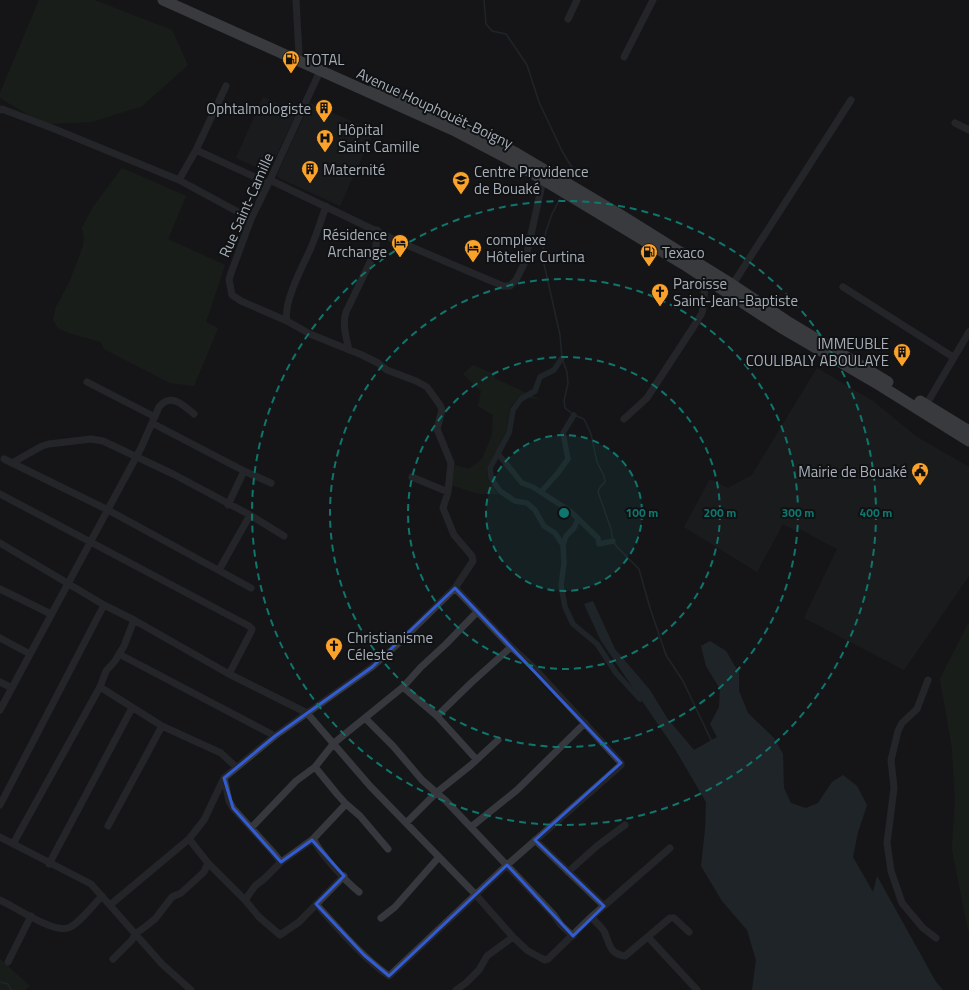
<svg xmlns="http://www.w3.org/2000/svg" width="969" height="990" font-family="'Titillium Web',sans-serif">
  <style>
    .built { fill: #212225 }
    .green { fill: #1d261e }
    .water { fill: #2b363c }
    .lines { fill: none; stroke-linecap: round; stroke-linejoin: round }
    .stream { stroke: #2b363c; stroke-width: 1.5 }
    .canal { stroke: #2b363c; stroke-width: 5.5 }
    .minor { stroke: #36383d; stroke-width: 7 }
    .highway { stroke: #62666e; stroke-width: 11 }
    .marked { fill: none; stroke: #325cd3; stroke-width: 3; stroke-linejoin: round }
    .ring { fill: none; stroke: #0f766e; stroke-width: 2; stroke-dasharray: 7 5 }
    .labels { text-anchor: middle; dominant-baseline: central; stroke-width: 4; stroke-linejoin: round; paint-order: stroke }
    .poi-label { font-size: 15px; fill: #a7aeb8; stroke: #101113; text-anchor: start }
    .street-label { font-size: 15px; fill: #a7aeb8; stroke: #101113 }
    .centre { fill: #0f766e; stroke: #101113; stroke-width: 2 }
    .ring-label { font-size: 12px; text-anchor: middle; font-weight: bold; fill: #0f766e; stroke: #101113; stroke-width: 4; stroke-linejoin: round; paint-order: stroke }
  </style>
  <rect width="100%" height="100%" fill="#151618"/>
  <path class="built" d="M263,97l34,15 -28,59h-4l-29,-13z
    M310,103l64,28 -34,75 -61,-28 -2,-3z
    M817,368l56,33 44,36 52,30v109l-65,94 -100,-52 33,-69 -39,-21 -4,2 -11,-6 -26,48 -73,-45 26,-48 18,9 24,-13z"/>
  <path class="green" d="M39,0h55l78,30 16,35 -46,41 -50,16 -48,2 -44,-26v-5z
    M122,168l64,28 -18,43 57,26 -19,57 12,6 -24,58 -24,-3 -66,-34 -3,-7 -32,-9 -11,-5 -5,-8 3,-13 14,-26 13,-35 1,-9 -2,-9 11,-21z
    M473,365l23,10 -2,3 47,22 -22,-4 -9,12 -4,24 -19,36 1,11 10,15h-19l-28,-9 4,-20 14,4 13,-10 10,-24 1,-20 -15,-9 3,-15 -18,-17z
    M969,622v309l-2,-5 -15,-77 3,-49 -3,-52 -12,-69z
    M0,959l30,27 -5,4h-25z"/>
  <path class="water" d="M593,601l22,48 35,41 17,28 27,32 23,-13 -7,-13 9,-17 1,-18 -14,-23 -5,-20 9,-5 16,10 13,22v18l9,22 26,25 9,16 1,34 7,15 15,5 12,-5 14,-21 11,-7 14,11 10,19 -9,27 -5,25 20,35 4,-16 59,106 7,8h-191l4,-30 -9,-30 -25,-29 -21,-35 4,-36 1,-28 -31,-53 -74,-108 -17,-37z"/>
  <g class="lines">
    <path class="stream" d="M484,0l2,24 6,7 14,3 21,31 12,37 23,49 9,15 5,6
      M560,199l-8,15 -6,17 -4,24 18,80 2,23 5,14 1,11 -4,18 1,7 9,7 10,4 7,15 6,28 7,14 1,6 -5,5 -2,5 13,37 2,12 4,6 22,22 11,39 16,47 17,26 29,61
      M0,982l8,2 3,6"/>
    <path class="canal" d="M562,358l-8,12 -14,7 -5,14 -14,8 -8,11 -4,23 -19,35 1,10 9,13 15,10 12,2 8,7 9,16 11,7 8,12
      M499,455l23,28 11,4 37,24 28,27 1,6 14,-3
      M541,492l16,-18 11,-15 -5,-26 11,-18
      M578,519l-4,9 -8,8 -3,9 1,18 -3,22 4,22 8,17 24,20 19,29 24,26"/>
    <path class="minor" d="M296,0l3,54 -1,7
      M568,19l9,-19
      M624,57l29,-57
      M0,110l2,-1 50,19 127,52 72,39
      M955,123l14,7
      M196,150l72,33
      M179,180l17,-30 30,-64
      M270,180l125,60 108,46h7l6,-6 9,-18 18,-82
      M731,287l120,-187
      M843,287l110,70
      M287,321c-4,-18 15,-54 23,-71 6,-14 11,-29 16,-44
      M349,350c-3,-14 -7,-25 -3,-38l27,-56 3,-9 1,-17
      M87,382l68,35
      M926,405l43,-73
      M624,419l23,-21 47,-72 8,-13 2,-11 1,-24
      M152,423l92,48 27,12
      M4,459l104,51 143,78
      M12,463l30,-17 7,-2 42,-5 12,2 70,33 77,41 34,21
      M412,477l36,15
      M0,494l249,132 3,3 -1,3 -22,42
      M228,505l16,-34
      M0,543l104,62 30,15 95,54 78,39 63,73 106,109 37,42 15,14 13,7 4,2 3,-1 41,-40 81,-71
      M219,570l31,-55
      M0,589l51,25
      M0,638l30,16
      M119,654l156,82
      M928,680l-11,29 -15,14 -4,8 -7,29 3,28 -7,55 4,28 11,32 21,25 13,10
      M0,682l12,6
      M100,687l62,39 59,27 15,14
      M403,687l34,29 39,43
      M0,710l141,-262 18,-41c12,-15 24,-2 35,7
      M437,716l35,-34 39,-35
      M365,718l28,28 29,34 24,21 108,114 7,10 12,11
      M315,767l22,27 9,10 14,12 28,33
      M224,778l5,23 4,7 39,43 9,11
      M0,805l104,-200
      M406,823l30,-30 35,-28 27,-25
      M108,826l54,-100
      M471,827l46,-37 68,-67
      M251,828l45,-47 19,-14 19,-24 69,-56 18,-20 25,-23 31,-32
      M0,837l91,47 71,80 29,26
      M189,839l19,24 37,37 14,17 21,18 19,-13 45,-46
      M313,839c8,15 32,42 46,53
      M535,840l69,66
      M13,844l87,-157 6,-16 9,-10 9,-15 10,-26
      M49,864l83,-156
      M568,872l29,-26 28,-21
      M0,900c15,7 53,33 68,28 10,-3 26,-24 34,-32
      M245,900l10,-14 9,-7 17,-17 32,-23 33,-35
      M316,904c23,25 45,52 73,72l118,-111 114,-100v-2l-87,-95 -23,-21 -56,-59
      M110,905l79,-66 15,-19 20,-42 51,-42 97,-69 30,-27 53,-52 18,-27 -1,-5 -18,-21 -11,-27 5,-16 3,-29 -14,-34 5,-19 -2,-5 -13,-18 -11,-6 -29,-11 -9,-7 -16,-8 -52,-21 -23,-13 -46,-20 -9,-6 -3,-15 2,-7 20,-54 19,-39 50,-109
      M381,918l14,-11 44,-50
      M589,919h4c4,4 8,8 11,12 6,13 5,23 21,25l45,-38h4l15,14
      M648,937l49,53
      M113,959l19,-19 3,-6 10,-7 10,-8 17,-22 9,-4 23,-21 4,-9
      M8,962l23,-46
      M456,990l10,-7 13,-13 8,-14 26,-19"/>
    <path class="highway" d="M163,0l290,130 59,31 171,103 97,63 101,59 88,55
      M375,87l81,36 60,30 103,61 114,71 57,38 98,59
      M920,401l49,30"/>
  </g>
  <path d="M0 0H969V990H0ZM455,588l166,175 -86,77 69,66 -31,30 -66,-71 -118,111 -25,-21 -48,-51 28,-28 -32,-36 -31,22 -48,-54 -9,-30 51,-42 97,-69z" fill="#151618" fill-opacity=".55" fill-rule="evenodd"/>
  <path class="marked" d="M455,588l166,175 -86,77 69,66 -31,30 -66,-71 -118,111 -25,-21 -48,-51 28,-28 -32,-36 -31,22 -48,-54 -9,-30 51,-42 97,-69z"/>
  <circle cx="564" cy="513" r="78" fill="#0f766e" fill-opacity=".12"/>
  <g class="ring">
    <circle cx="564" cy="513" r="78"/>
    <circle cx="564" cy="513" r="156"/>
    <circle cx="564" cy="513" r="234"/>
    <circle cx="564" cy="513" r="312"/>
  </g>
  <defs>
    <symbol id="fuel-pin" viewBox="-11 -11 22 30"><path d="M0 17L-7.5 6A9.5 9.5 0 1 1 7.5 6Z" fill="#fba22a" stroke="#101113"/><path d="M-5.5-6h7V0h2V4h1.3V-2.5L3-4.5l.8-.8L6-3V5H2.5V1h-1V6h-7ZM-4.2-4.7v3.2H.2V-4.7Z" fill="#111"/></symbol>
    <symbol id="building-pin" viewBox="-11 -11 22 30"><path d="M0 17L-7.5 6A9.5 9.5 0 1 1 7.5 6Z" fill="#fba22a" stroke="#101113"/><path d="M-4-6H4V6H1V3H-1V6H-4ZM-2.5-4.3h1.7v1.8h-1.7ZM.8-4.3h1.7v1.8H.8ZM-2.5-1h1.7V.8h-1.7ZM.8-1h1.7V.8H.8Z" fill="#111"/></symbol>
    <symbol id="hospital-pin" viewBox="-11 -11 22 30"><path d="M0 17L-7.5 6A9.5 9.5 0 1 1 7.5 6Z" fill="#fba22a" stroke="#101113"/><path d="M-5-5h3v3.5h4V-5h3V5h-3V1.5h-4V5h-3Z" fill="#111"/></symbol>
    <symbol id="university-pin" viewBox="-11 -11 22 30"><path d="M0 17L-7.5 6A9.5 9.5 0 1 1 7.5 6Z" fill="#fba22a" stroke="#101113"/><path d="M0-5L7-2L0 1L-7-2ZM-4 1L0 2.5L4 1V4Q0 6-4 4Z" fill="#111"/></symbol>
    <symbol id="hotel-pin" viewBox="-11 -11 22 30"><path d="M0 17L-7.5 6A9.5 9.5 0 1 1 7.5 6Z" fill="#fba22a" stroke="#101113"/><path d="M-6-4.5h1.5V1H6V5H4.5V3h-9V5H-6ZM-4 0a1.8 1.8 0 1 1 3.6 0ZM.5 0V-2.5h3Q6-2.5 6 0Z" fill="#111"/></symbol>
    <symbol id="church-pin" viewBox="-11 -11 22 30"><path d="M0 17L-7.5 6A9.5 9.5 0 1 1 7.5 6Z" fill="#fba22a" stroke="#101113"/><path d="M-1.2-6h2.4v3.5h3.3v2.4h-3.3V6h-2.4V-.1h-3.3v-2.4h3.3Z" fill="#111"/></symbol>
    <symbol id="civic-pin" viewBox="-11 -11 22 30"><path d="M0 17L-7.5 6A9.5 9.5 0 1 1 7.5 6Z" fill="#fba22a" stroke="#101113"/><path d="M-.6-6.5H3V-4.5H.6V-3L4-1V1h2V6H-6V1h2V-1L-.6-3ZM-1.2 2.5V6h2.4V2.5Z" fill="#111"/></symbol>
  </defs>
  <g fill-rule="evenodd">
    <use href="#fuel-pin" x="281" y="49" width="20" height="27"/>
    <use href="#building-pin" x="314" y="98" width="20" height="27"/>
    <use href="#hospital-pin" x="315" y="128" width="20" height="27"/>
    <use href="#building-pin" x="300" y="159" width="20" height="27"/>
    <use href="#university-pin" x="451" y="170" width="20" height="27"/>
    <use href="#hotel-pin" x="390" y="233" width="20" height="27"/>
    <use href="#hotel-pin" x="463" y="238" width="20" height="27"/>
    <use href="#fuel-pin" x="639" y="242" width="20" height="27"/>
    <use href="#church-pin" x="650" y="282" width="20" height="27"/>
    <use href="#building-pin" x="892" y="342" width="20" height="27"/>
    <use href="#civic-pin" x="910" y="461" width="20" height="27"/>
    <use href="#church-pin" x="324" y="636" width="20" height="27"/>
  </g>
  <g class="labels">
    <g class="poi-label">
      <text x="304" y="59">TOTAL</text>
      <text x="311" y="108" text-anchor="end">Ophtalmologiste</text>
      <text x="338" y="129">Hôpital<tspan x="338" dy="17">Saint Camille</tspan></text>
      <text x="323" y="169">Maternité</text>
      <text x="474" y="171">Centre Providence<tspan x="474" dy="17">de Bouaké</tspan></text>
      <text x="387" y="234" text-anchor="end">Résidence<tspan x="387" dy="17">Archange</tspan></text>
      <text x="486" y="239">complexe<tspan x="486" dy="17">Hôtelier Curtina</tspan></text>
      <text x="662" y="252">Texaco</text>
      <text x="673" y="283">Paroisse<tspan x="673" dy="17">Saint-Jean-Baptiste</tspan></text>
      <text x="889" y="343" text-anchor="end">IMMEUBLE<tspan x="889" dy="17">COULIBALY ABOULAYE</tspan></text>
      <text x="907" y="471" text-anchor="end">Mairie de Bouaké</text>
      <text x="347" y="637">Christianisme<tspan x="347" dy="17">Céleste</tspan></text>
    </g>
    <g class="street-label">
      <text transform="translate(435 108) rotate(25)">Avenue Houphouët-Boigny</text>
      <text transform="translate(246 205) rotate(-66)">Rue Saint-Camille</text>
    </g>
  </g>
  <circle cx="564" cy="513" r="6" class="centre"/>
  <g class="ring-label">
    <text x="642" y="517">100 m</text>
    <text x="720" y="517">200 m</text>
    <text x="798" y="517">300 m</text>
    <text x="876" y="517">400 m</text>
  </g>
</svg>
